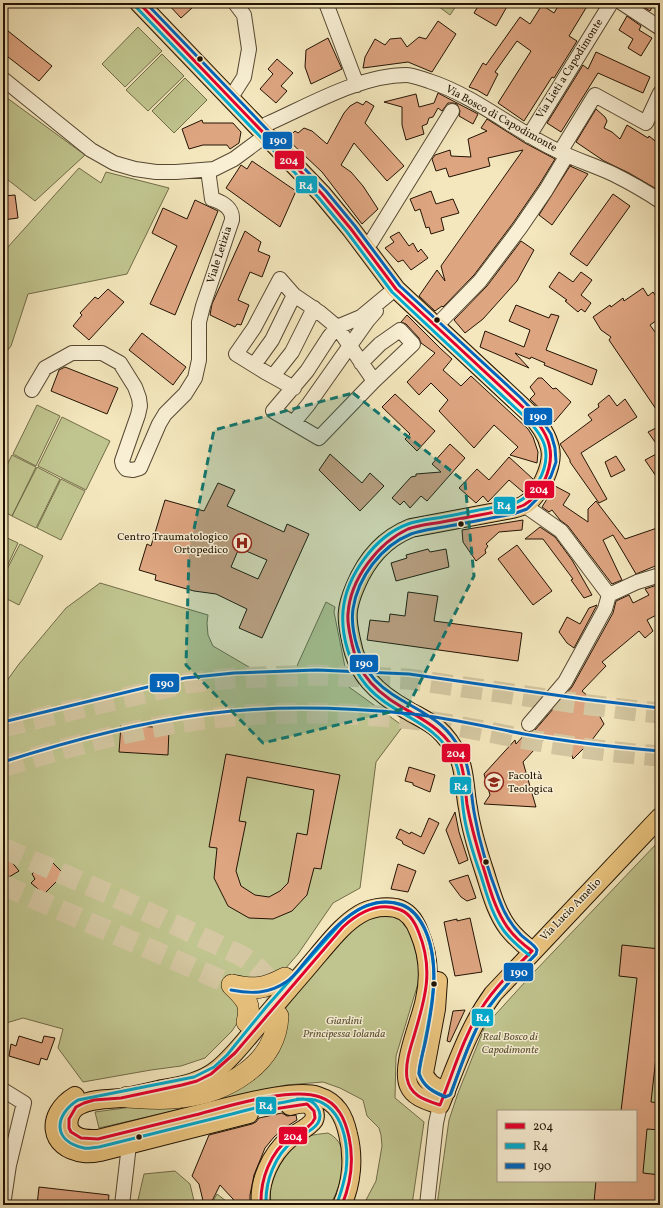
<svg xmlns="http://www.w3.org/2000/svg" width="663" height="1208" font-family="Vollkorn,serif">
  <style>
    .green { fill: #c0c48e; stroke: #716c48; fill-rule: evenodd }
    .building { fill: #dea581; stroke: #221303; fill-rule: evenodd }
    .lines { fill: none; stroke-linecap: round; stroke-linejoin: round }
    .highway-tunnel { stroke: #d4c7a1; stroke-width: 21; stroke-dasharray: 21 10; stroke-linecap: butt }
    .minor-casing { stroke: #564832; stroke-width: 16 }
    .major-casing { stroke: #221303; stroke-width: 20 }
    .highway-casing { stroke: #221303; stroke-width: 22 }
    .minor { stroke: #f8efd4; stroke-width: 14 }
    .major { stroke: #eac47e; stroke-width: 18 }
    .highway { stroke: #eac47e; stroke-width: 21 }
    .bus-1-casing { stroke: #f8efd4; stroke-width: 6 }
    .bus-2-casing { stroke: #f8efd4; stroke-width: 6 }
    .bus-3-casing { stroke: #f8efd4; stroke-width: 6 }
    .bus-1 { stroke: #e4002b; stroke-width: 3 }
    .bus-2 { stroke: #00a9ce; stroke-width: 3 }
    .bus-3 { stroke: #0065bd; stroke-width: 3 }
    .marked { fill: #0f766e; fill-opacity: 0.2; stroke: #0f766e; stroke-width: 3; stroke-dasharray: 8 5; stroke-linejoin: round }
    .bus-dot { fill: #221303; stroke: #f8efd4; stroke-width: 1.5 }
    .labels { text-anchor: middle; dominant-baseline: central; stroke-width: 3; stroke-linejoin: round; paint-order: stroke }
    .street-label { font-size: 11px; fill: #221303; stroke: #f8efd4 }
    .poi-label { font-size: 11px; fill: #221303; stroke: #f8efd4; text-anchor: end }
    .park-label { font-size: 11px; font-style: italic; fill: #595134; stroke: #f8efd4 }
    .line-badge { stroke: #f8efd4; stroke-width: 1.5 }
    .badge-label { font-size: 11px; text-anchor: middle; font-weight: bold; fill: #fff }
  </style>
  <rect width="100%" height="100%" fill="#f4e7bd"/>
  <filter id="stains"><feTurbulence type="fractalNoise" baseFrequency=".005" numOctaves="4"/><feColorMatrix values="0 0 0 0 .2 0 0 0 0 .09 0 0 0 0 .02 0 0 0 .5 -.17"/></filter>
  <radialGradient id="worn" r=".72"><stop offset=".6" stop-color="#630" stop-opacity="0"/><stop offset="1" stop-color="#630" stop-opacity=".3"/></radialGradient>
  <path class="green" d="M434,3h24l-8,12z
    M138,27l24,24 -37,36 -23,-23z
    M162,54l22,22 -36,35 -22,-21z
    M185,78l22,22 -33,33 -22,-22z
    M3,95l82,60 -50,46 -32,-25z
    M79,168l22,15 5,-11 63,16 -42,86 -99,20 -17,52 -8,10v-108h4z
    M37,405l23,11 -24,50 -23,-12z
    M62,417l48,24 -24,49 -48,-24z
    M12,455l24,12 -24,49 -9,-5v-38z
    M37,467l23,12 -24,49 -24,-12z
    M61,479l24,12 -24,49 -24,-12z
    M3,536l15,7 -15,32z
    M20,544l23,12 -24,49 -16,-8v-20z
    M100,583l108,32 -1,8 1,12 5,11 41,24 11,-1 24,5 7,-6 30,-66 9,5 -1,5 15,75 54,39 -27,36 -16,126 -27,15 -35,51 -13,15 -20,11 -33,51 -27,27 -24,8 -30,4 -68,12 -25,-34 5,-19 -40,-11 -20,6v-338l16,-22 47,-56z
    M660,840v365h-223l12,-85 9,-27 27,-67 50,-55zM498,1111h138v70h-138z
    M390,914l10,4 7,7 5,11 4,15 4,26 -24,79 -1,42 29,24 -12,83h-15l-31,-5 10,-19 6,-35 -1,-11 -2,-7 -12,-12 -4,-16 -23,-12 -17,-6 -37,3 -187,43 -4,-16 81,-11 89,-35 20,-57 17,-22 53,-60c12,-8 21,-11 35,-13z
    M328,1133c27,13 13,53 2,72h-59c0,-5 -1,-11 -1,-16 3,-18 21,-44 37,-52 6,-3 15,-3 21,-4z
    M175,1171l15,13 5,21 -58,-1 7,-30z
    M217,1194l9,7 -2,4h-13z"/>
  <path class="building" d="M167,3h20l5,5 -11,10z
    M480,3h29l-13,23 -22,-13z
    M560,3h29l-20,33 8,5 -23,37 -2,-1 -28,44 -26,-18 33,-52 -14,-10 -22,31 3,2 -11,22 -10,-6 -8,-3 14,-24 3,2 34,-48 10,7 12,-19 12,8z
    M637,3h17l-4,8z
    M627,16l14,10 -2,4 13,8 -11,18 -13,-8 5,-9 -14,-9z
    M438,21l18,13 -24,38 -24,-10 -45,6 2,-11 10,-18 10,6 5,-6 11,-1 6,9 12,-10 7,2z
    M3,27l49,39 -13,15 -36,-28z
    M328,38l14,31 -31,15 -6,-17 1,-17z
    M596,52l54,25 -7,16 -45,-20 -37,59 -14,-9 36,-58 5,4z
    M277,59l16,14 -12,13 6,5 -11,12 -16,-14 13,-15 -5,-5z
    M438,93l40,21 -5,10 -14,-8 1,-5 -3,-7 -4,-1h-5l-6,8 -4,-3 -5,9 -4,1 -2,6 -5,2 2,8 -18,6 -4,-15v-18l-18,-5 32,-8 3,13 15,-4z
    M366,101l8,5 -9,17 39,43 -17,15 -33,-38 -13,22 10,7 12,14 15,23 -16,15 -40,-52 -35,-33 8,-8 3,2 6,-5 8,3 15,13 17,-31 6,-7 7,-4 6,3z
    M596,109l9,8 2,4 -3,7 8,4 8,7 7,-14 21,13 1,-2 11,9v46l-31,-18 -25,-12 -28,-19z
    M487,119l38,24 30,16 -16,26 -26,38 -39,52 -31,32 -1,-1 -7,5 -16,-15 18,-26 8,11 -4,-15 82,-116 -35,8 2,8 -41,11 -3,-9 -10,3 -4,-12 3,-4 15,-5 1,6 20,1 -3,-18 19,-8 -6,-3z
    M202,120l1,3h30l8,9 -2,11 -9,6 -3,-4h-24l-14,4 -7,-20z
    M252,161l44,30 -16,36 -54,-39 15,-23 6,4z
    M570,166l18,8 -36,51 -13,-10z
    M431,191l5,13 17,-5 6,14 -18,5 3,12 -13,4 -2,-7 -3,1 -6,-19 -5,2 -5,-12z
    M613,194l17,12 -43,60 -17,-12z
    M15,195l3,23 -15,2v-24z
    M195,200l23,11 -43,104 -25,-11 27,-58 -25,-13 11,-25 24,11z
    M245,231l16,11 -3,9 12,5 -8,21 -12,-5 -12,28 11,5 -8,20 -4,-1 -2,3 -25,-12 2,-11z
    M399,232l10,14 4,-3 5,9 3,-3 7,9 -17,12 -8,-10 -5,2 -13,-14 9,-6 -4,-5z
    M521,241l13,9 -17,31 -34,38 -18,14 -11,-13 33,-34z
    M559,272l14,10 8,-10 11,8 -11,15 10,8 -6,9 -4,-3 -3,3 -13,-11 2,-1 -18,-13z
    M643,288l5,8 5,-4 7,10v16l-10,7 10,14v76l-51,-75 2,-3 -10,-7 -8,-13 17,-12 1,2 12,-9 1,3z
    M108,289l16,13 -35,38 -16,-14 9,-11 -2,-2 15,-16 3,2z
    M516,305l33,13 2,-4 8,2 -13,34 51,20 -5,15 -48,-20 1,-2 -14,-6 -1,2 -15,-6 14,15 -49,-21 5,-16 39,16 6,-17 -21,-9z
    M407,315l34,34 11,10 -9,11 18,16 10,-10 57,53 5,8 5,15 -1,11 -27,-8 8,-8 -24,-22 -20,23 -35,-37 9,-11 -17,-17 -12,12 -12,-13 28,-29 -14,-10 -2,-5 -13,-14 -5,-2z
    M142,333l44,34 -13,18 -44,-35z
    M65,367l53,21 -11,26 -56,-23 8,-21z
    M538,378h4l11,11 3,-1 15,14 -17,20 -24,-23 5,-5 -5,-7z
    M395,394l40,37 -18,20 -12,-12 5,-5 -28,-27z
    M609,395l8,11 8,-7 12,18 -56,36 26,46 -8,4 -29,-41v-2l-10,-16 32,-24 -4,-5 11,-8 -1,-3z
    M660,426v23l-12,-17z
    M450,444l15,14 -38,43 -6,-5 -11,12 -6,-7 -4,4 -8,-7 19,-21 5,-1v-2l25,-2 -9,-8z
    M660,452v30l-15,-22z
    M330,454l32,29 8,-10 14,13 -24,25 -41,-41z
    M616,456l9,14 -14,7 -6,-15z
    M509,457l24,22 -10,13 -14,-12 -21,22 -5,-6 -7,7 -17,-15 18,-19 12,11z
    M218,483l17,7 -8,16 57,26 3,-8 22,10 -47,104 -23,-10 8,-19 -31,-15 -22,-3 -39,-11 1,-5 -17,-5 8,-26 4,2 14,-46 39,11zM239,548l28,12 -9,19 -27,-12z
    M555,486l15,8 -7,11 25,17v-13l8,-8 29,38 35,-12v37l-24,10 -23,-39 -10,5 19,40 -10,4 -44,-58 -8,-6 -8,-10 -3,2 -7,-5z
    M523,520l-1,10 -23,2 -13,12 2,2 -3,4 1,3 -10,8 -13,-19 -1,-12z
    M540,527l15,10 17,23 20,35 -8,3 -13,-18 2,-1 -30,-40h-18z
    M517,545l35,46 -19,14 -35,-46z
    M428,549l2,3 16,-3 3,18 -53,14 -5,-18 16,-5 -1,-3z
    M660,584v29l-13,7 6,11 -8,7 -6,-7 -37,31 4,4 -24,25 7,6 15,27 -12,16 -19,19 -4,-12 -10,-1 3,-4 -17,-4 -22,24 13,45 -52,-3 6,-9 -6,-21 31,-34 1,4 11,-12h4l4,-2 37,-43 41,-74 3,-12 13,-6 4,8 16,-8 -4,-6z
    M408,592l30,4 -4,25 88,12 -4,28 -151,-21 3,-20 19,2 1,-8 15,2z
    M597,605l-23,43 -7,-5 -8,-11 8,-15 13,7 9,-16z
    M121,725l48,3 -1,27 -49,-3z
    M226,754l114,21 -19,94 -7,-1 -7,27 -15,16 -19,8 -24,-1 -21,-12 -14,-28 3,-30 -8,-1zM247,777l67,13 -7,45 -10,-2 -9,50 -8,8 -11,6 -14,-2 -14,-9 -5,-15 10,-49 -7,-1z
    M409,767l26,8 -5,17 -17,-7v-2l-8,-2z
    M455,812l4,20 9,28 -9,4 -13,-34z
    M429,818l10,5 -15,31 -21,-10 -1,-3 -6,-3 4,-9 10,5 1,-2 10,5z
    M3,851l16,20 -10,6 -6,-8z
    M48,858l16,16 -20,20 -13,-11 4,-4 -3,-5z
    M398,864l18,7 -8,21 -17,-3z
    M468,875l8,23 -9,3 -6,-4 -12,-16z
    M470,918l12,54 -27,4 -11,-54 13,-3v2z
    M622,945l38,4v58l-3,24h3v26h-4l-5,45 9,1v27l-13,-1 -4,44 17,2v30h-44l-22,-3 2,-21h40v-70h-15l16,-133 -18,-2z
    M465,1010l-15,32 -3,-1 6,-30z
    M19,1036l23,7 2,-7 11,2 -8,22 -6,-2 -2,7 -30,-9 2,-12 5,2z
    M282,1113l5,3 9,-1 1,5 -11,7 -12,10 -9,11 -11,27 -4,20v10h-14l-3,-6 -13,-14 -10,20h-6l-5,-21 -7,-8 17,-41 43,-11 4,-2 3,-4z
    M39,1187l70,8 -1,10h-71z"/>
  <g class="lines">
    <path class="highway-tunnel" d="M3,727l53,-13 130,-31 48,-5 83,-3 91,4 174,25 56,7 22,2
      M3,767c66,-21 133,-39 202,-48 68,-9 139,-7 207,0 42,5 83,15 125,22 41,7 82,12 123,15
      M3,848l106,46 133,62c16,10 32,25 35,45
      M3,885l229,100"/>
    <defs>
      <path id="minor" d="M326,3l31,82
        M622,3l38,25
        M3,79l88,71 23,13 21,6 21,3h20l38,-3 20,-10 31,-23
        M230,99l14,-22 5,-28 -5,-34 -9,-12
        M259,130l8,-6c41,-18 93,-49 139,-49 7,0 16,4 23,6 46,15 82,47 125,68 19,10 40,16 59,25 16,8 32,17 47,27
        M529,136l82,-133
        M560,152l35,-57 51,28 14,-30
        M371,242l81,-131
        M440,322l40,-41 40,-53 26,-38 21,-35
        M254,365l18,-25 22,-45
        M273,376l19,-24 22,-44
        M374,381l-55,57 -46,-27 34,-40 22,-34 8,-10 24,-10 29,-24 6,-4
        M294,388l-29,-16 -29,-18 18,-26 26,-49 14,16 25,17 18,15 37,54 39,-37 -13,-14 -20,14 -19,19
        M32,390l13,-22 27,-15h30l18,10 15,24 4,11 1,8 -2,9 -16,46 1,4 3,4 7,1 7,-2 19,-44 6,-10 20,-20 10,-16 4,-18v-38l4,-16 29,-86c1,-12 -10,-18 -20,-21l-4,-29
        M294,422l14,-17 60,-85 8,-9
        M524,505l37,26 48,64
        M609,595l28,-13 23,-7
        M529,724l36,-42 40,-73 4,-14
        M3,1090l21,13 -15,62 -6,40
        M122,1205l7,-60
        M427,1205l9,-82 4,-18"/>
      <path id="major" d="M139,3l183,191 29,35 45,60 132,123c10,10 19,22 22,36 4,17 -11,49 -26,57 -3,2 -8,3 -12,4l-101,19c-28,11 -45,32 -56,59 -9,21 -9,31 -4,53 6,35 26,53 56,70 10,6 22,11 31,19 8,7 16,19 21,29 6,12 6,37 9,50 3,22 10,44 17,65 6,19 11,39 23,55 7,9 15,16 24,23
        M438,981l-2,28 -12,64c3,11 12,14 22,19
        M75,1096c-30,18 -27,53 9,57 5,1 11,0 16,-1l149,-38
        M261,1205c-3,-23 10,-51 28,-66 7,-7 19,-10 25,-19 1,-2 1,-6 0,-9 -4,-11 -15,-7 -24,-5
        M342,1205c10,-22 12,-48 6,-71 -4,-18 -11,-32 -30,-38 -24,-8 -85,10 -111,16 -36,9 -72,18 -109,27 -7,0 -16,1 -23,-4 -12,-7 -6,-25 5,-30 11,-6 28,-6 41,-7 12,-2 24,-5 37,-8 21,-4 43,-7 60,-21 16,-13 29,-31 42,-46 19,-23 39,-45 58,-68 13,-15 25,-31 42,-41 10,-6 24,-8 36,-6 12,3 19,13 23,24 9,21 11,45 6,67 -4,22 -25,67 -16,87 5,12 20,15 31,19 16,-38 28,-77 53,-111l167,-177"/>
      <path id="highway" d="M232,985c22,5 32,4 53,-7
        M232,985c13,13 20,18 15,37
        M127,1097c18,1 37,3 55,0 43,-5 94,-32 96,-81"/>
    </defs>
    <use href="#minor" class="minor-casing"/>
    <use href="#major" class="major-casing"/>
    <use href="#highway" class="highway-casing"/>
    <use href="#minor" class="minor"/>
    <use href="#major" class="major"/>
    <use href="#highway" class="highway"/>
    <defs>
      <path id="bus-1" d="M139,3l183,191 29,35 45,60 132,123c10,10 20,22 22,37 3,19 -9,46 -26,56 -4,2 -8,3 -12,4 -23,4 -47,9 -70,13 -11,2 -24,3 -34,7 -30,14 -58,50 -60,85 -1,10 2,20 4,30 3,15 9,28 19,39 28,31 69,34 88,75 6,14 6,31 8,46 4,24 11,46 18,69 5,17 10,34 19,49 7,12 17,21 28,29
        M261,1205c-1,-25 9,-53 30,-68 8,-6 20,-9 24,-19l-1,-7 -7,-7 -33,5
        M342,1205c9,-22 12,-45 7,-68 -4,-18 -11,-34 -29,-40 -29,-11 -94,10 -125,18 -32,8 -65,16 -97,24l-17,-1 -10,-6 -2,-4v-9l7,-12 8,-4 10,-3 27,-2 61,-13 15,-4 14,-7 24,-21 108,-126c14,-13 34,-25 55,-18 11,3 17,13 21,24 15,37 6,66 -5,103 -4,13 -9,28 -7,42 3,18 18,22 33,27 13,-32 23,-67 41,-96 14,-22 33,-40 51,-58"/>
      <path id="bus-2" d="M135,6l183,191 29,35 45,60 132,124c9,9 18,19 21,31 5,22 -12,52 -34,57 -23,4 -46,9 -68,13 -11,2 -24,3 -35,7 -33,12 -62,52 -65,87 -2,25 7,55 23,74 27,32 68,34 88,74 8,16 7,38 10,56 3,21 10,41 17,61 6,19 11,39 23,55 7,9 16,17 25,24
        M451,1094c10,-28 19,-57 35,-82 13,-21 32,-39 50,-58
        M297,1099c5,0 12,0 18,1 29,8 34,46 31,71 -2,11 -5,22 -9,32
        M266,1205c-1,-24 9,-50 28,-65 8,-5 19,-9 24,-17 6,-11 -3,-23 -15,-24 -6,0 -12,2 -18,3 -18,3 -35,7 -53,12 -44,11 -89,22 -133,33 -5,0 -11,2 -15,1 -32,-7 -30,-33 -6,-48l116,-23 20,-10 13,-12 40,-49 74,-83c15,-14 34,-24 55,-20 11,2 18,8 24,18 28,43 6,106 -1,152 4,13 13,18 25,23"/>
      <path id="bus-3" d="M146,3l180,188 29,35 45,60 121,112 20,21 10,15 4,14 1,14 -5,14 -12,21 -12,12 -14,5c-23,4 -46,9 -69,13 -11,2 -23,3 -33,7 -30,12 -53,43 -58,75 -3,22 7,55 22,71 20,21 45,27 66,45 7,6 14,15 19,24 12,20 10,45 15,68 5,28 14,56 24,82 5,14 12,26 22,36 5,5 13,9 16,15l-1,4c-18,19 -37,37 -51,58 -15,26 -24,55 -35,83l-5,2c-12,-5 -21,-10 -26,-23 0,-11 5,-24 7,-35 5,-26 10,-53 7,-78 -2,-20 -10,-48 -31,-56 -42,-15 -74,30 -97,57 -6,7 -11,15 -19,20 -17,12 -35,12 -55,8
        M3,722l182,-44 49,-5 83,-3 92,4 174,25 77,9
        M3,762c66,-21 133,-39 202,-48 68,-9 138,-7 207,0 38,4 75,13 112,20 45,8 90,13 136,17"/>
    </defs>
    <use href="#bus-1" class="bus-1-casing"/>
    <use href="#bus-2" class="bus-2-casing"/>
    <use href="#bus-3" class="bus-3-casing"/>
    <use href="#bus-1" class="bus-1"/>
    <use href="#bus-2" class="bus-2"/>
    <use href="#bus-3" class="bus-3"/>
  </g>
  <path class="marked" d="M353,393l112,89 9,94 -67,132 -144,35 -77,-78 3,-111 25,-124z"/>
  <defs>
    <symbol id="hospital-ring" viewBox="-11 -11 22 22"><circle r="9.5" fill="#f8efd4" stroke="#8f2418" stroke-width="1.5"/><path d="M-5-5h3v3.5h4V-5h3V5h-3V1.5h-4V5h-3Z" fill="#8f2418"/></symbol>
    <symbol id="university-ring" viewBox="-11 -11 22 22"><circle r="9.5" fill="#f8efd4" stroke="#8f2418" stroke-width="1.5"/><path d="M0-5L7-2L0 1L-7-2ZM-4 1L0 2.5L4 1V4Q0 6-4 4Z" fill="#8f2418"/></symbol>
  </defs>
  <g fill-rule="evenodd">
    <use href="#hospital-ring" x="231" y="532" width="22" height="22"/>
    <use href="#university-ring" x="483" y="771" width="22" height="22"/>
  </g>
  <g class="bus-dot">
    <circle cx="200" cy="59" r="3.5"/>
    <circle cx="437" cy="320" r="3.5"/>
    <circle cx="461" cy="524" r="3.5"/>
    <circle cx="486" cy="862" r="3.5"/>
    <circle cx="434" cy="984" r="3.5"/>
    <circle cx="139" cy="1137" r="3.5"/>
  </g>
  <g class="labels">
    <g class="street-label">
      <text transform="translate(570 69) rotate(-58)">Via Lieti a Capodimonte</text>
      <text transform="translate(501 119) rotate(29)">Via Bosco di Capodimonte</text>
      <text transform="translate(220 255) rotate(-72)">Viale Letizia</text>
      <text transform="translate(571 910) rotate(-46)">Via Lucio Amelio</text>
    </g>
    <g class="poi-label">
      <text x="228" y="537">Centro Traumatologico<tspan x="228" dy="13">Ortopedico</tspan></text>
      <text x="508" y="776" text-anchor="start">Facoltà<tspan x="508" dy="13">Teologica</tspan></text>
    </g>
    <g class="park-label">
      <text x="344" y="1021">Giardini<tspan x="344" dy="13">Principessa Iolanda</tspan></text>
      <text x="510" y="1037">Real Bosco di<tspan x="510" dy="13">Capodimonte</tspan></text>
    </g>
  </g>
  <g class="line-badge">
    <rect x="262" y="131" width="31" height="19" rx="4" fill="#0065bd"/>
    <rect x="274" y="150" width="31" height="20" rx="4" fill="#e4002b"/>
    <rect x="295" y="175" width="23" height="19" rx="4" fill="#00a9ce"/>
    <rect x="523" y="407" width="30" height="19" rx="4" fill="#0065bd"/>
    <rect x="524" y="480" width="31" height="19" rx="4" fill="#e4002b"/>
    <rect x="493" y="496" width="23" height="19" rx="4" fill="#00a9ce"/>
    <rect x="349" y="654" width="30" height="19" rx="4" fill="#0065bd"/>
    <rect x="149" y="673" width="31" height="20" rx="4" fill="#0065bd"/>
    <rect x="441" y="743" width="30" height="20" rx="4" fill="#e4002b"/>
    <rect x="449" y="776" width="23" height="19" rx="4" fill="#00a9ce"/>
    <rect x="503" y="962" width="31" height="20" rx="4" fill="#0065bd"/>
    <rect x="471" y="1008" width="23" height="19" rx="4" fill="#00a9ce"/>
    <rect x="255" y="1096" width="22" height="19" rx="4" fill="#00a9ce"/>
    <rect x="278" y="1126" width="30" height="19" rx="4" fill="#e4002b"/>
  </g>
  <g class="badge-label">
    <text x="278" y="144">190</text>
    <text x="289" y="164">204</text>
    <text x="306" y="189">R4</text>
    <text x="538" y="420">190</text>
    <text x="539" y="493">204</text>
    <text x="504" y="509">R4</text>
    <text x="364" y="667">190</text>
    <text x="165" y="687">190</text>
    <text x="456" y="757">204</text>
    <text x="461" y="790">R4</text>
    <text x="519" y="976">190</text>
    <text x="483" y="1021">R4</text>
    <text x="266" y="1109">R4</text>
    <text x="293" y="1140">204</text>
  </g>
  <rect width="663" height="1208" fill="none" stroke="#f4e7bd" stroke-width="16"/>
  <rect x="4" y="4" width="655" height="1200" fill="none" stroke="#221303" stroke-width="2"/>
  <rect x="8" y="8" width="647" height="1192" fill="none" stroke="#221303"/>
  <rect x="497" y="1110" width="140" height="72" fill="#f8efd4" stroke="#a29780"/>
  <rect x="505" y="1123" width="20" height="6" fill="#e4002b" stroke="#a29780"/>
  <text x="533" y="1130" font-size="12" fill="#221303">204</text>
  <rect x="505" y="1143" width="20" height="6" fill="#00a9ce" stroke="#a29780"/>
  <text x="533" y="1150" font-size="12" fill="#221303">R4</text>
  <rect x="505" y="1163" width="20" height="6" fill="#0065bd" stroke="#a29780"/>
  <text x="533" y="1170" font-size="12" fill="#221303">190</text>
  <rect width="100%" height="100%" filter="url(#stains)"/>
  <rect width="100%" height="100%" fill="url(#worn)"/>
</svg>
